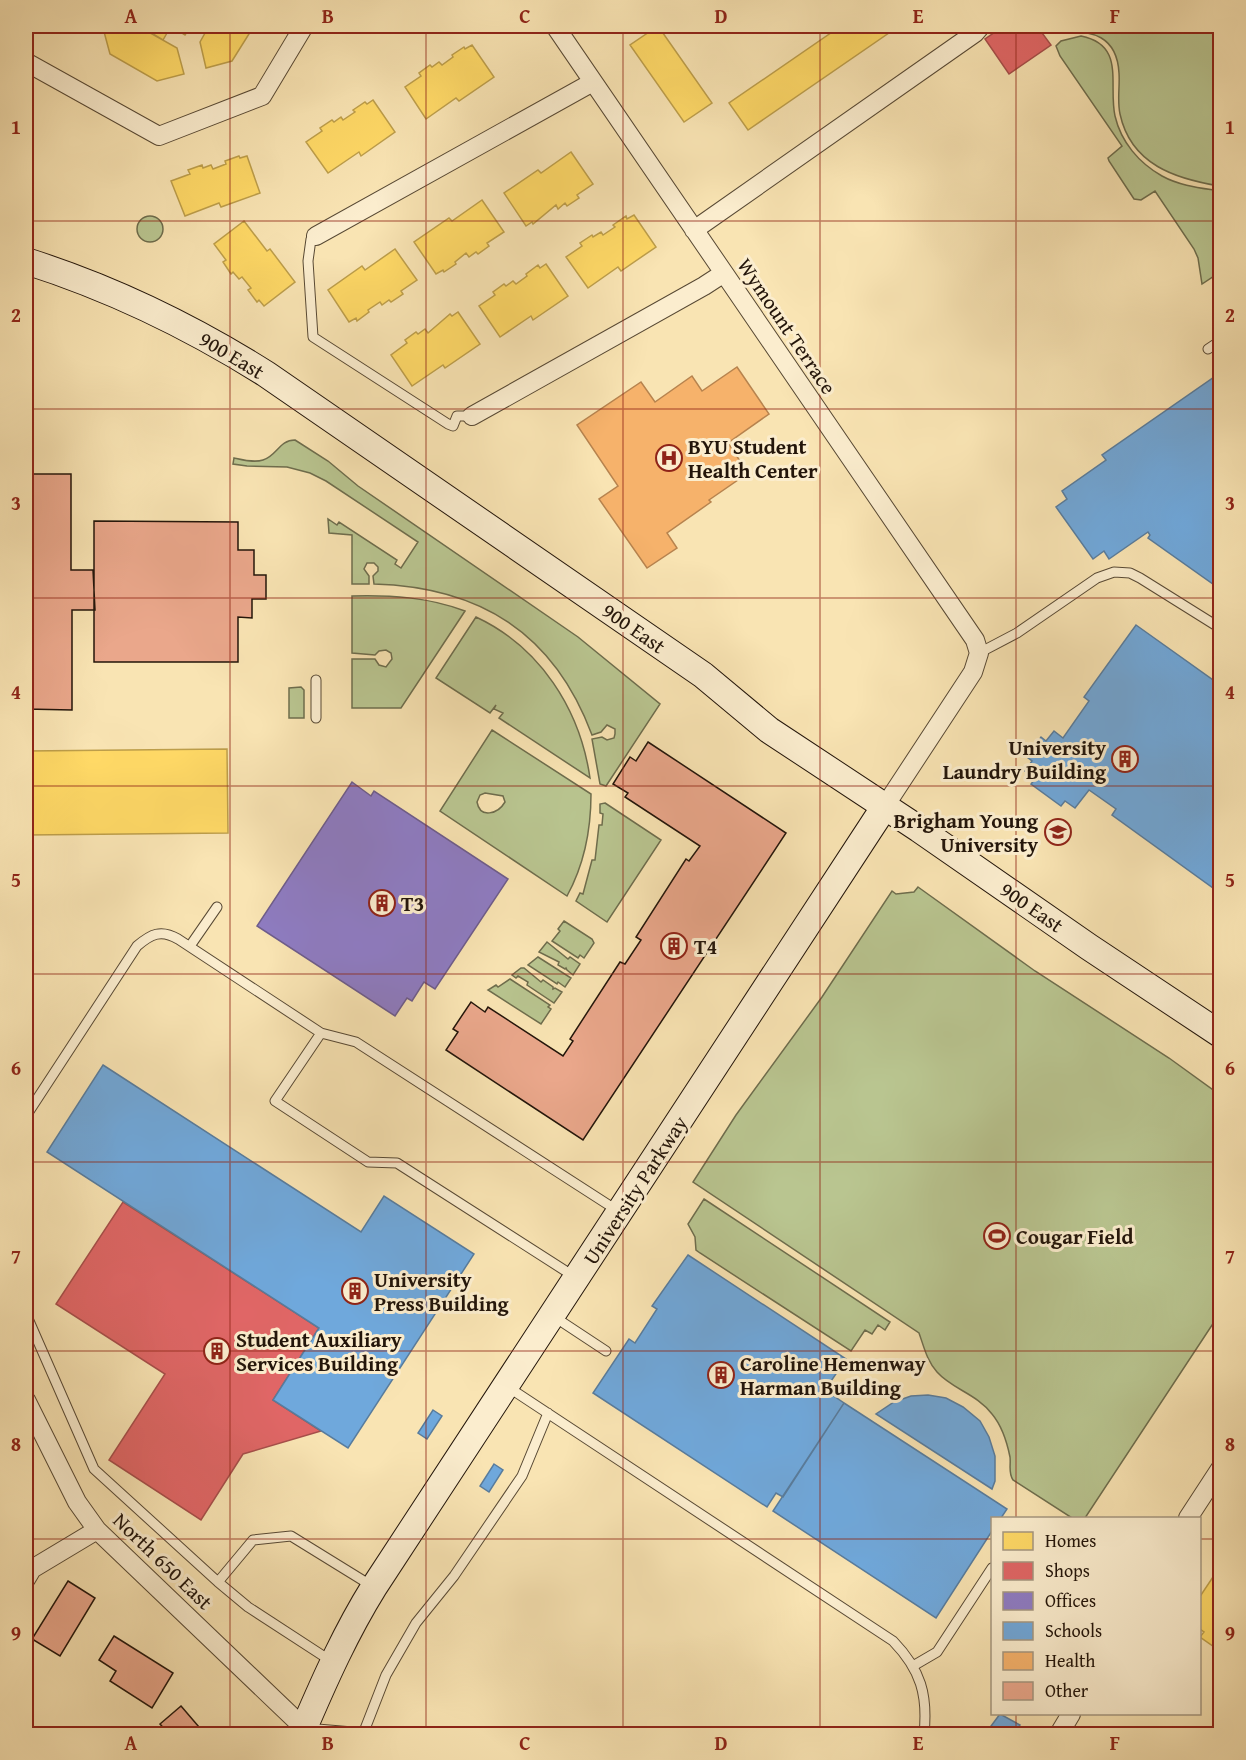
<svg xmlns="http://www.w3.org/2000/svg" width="1246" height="1760" font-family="'Gentium Book Plus',serif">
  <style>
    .green { fill: #b9c590; stroke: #6e6d4d; stroke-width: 1.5; fill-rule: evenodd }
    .homes { fill: #ffd966; stroke: #bd9e4a; stroke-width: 1.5 }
    .shops { fill: #e06666; stroke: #a74e4a; stroke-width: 1.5 }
    .offices { fill: #8e7cc3; stroke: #6e5d8c; stroke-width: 1.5 }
    .schools { fill: #6fa8dc; stroke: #587c9d; stroke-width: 1.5 }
    .health { fill: #f6b26b; stroke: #b7834e; stroke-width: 1.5 }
    .building { fill: #eaa78b; stroke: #23150a; stroke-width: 1.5 }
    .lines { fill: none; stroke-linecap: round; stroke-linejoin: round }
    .lane-casing { stroke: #584934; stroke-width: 11 }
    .street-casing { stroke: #584934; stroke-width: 20 }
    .secondary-casing { stroke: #23150a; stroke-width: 28 }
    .lane { stroke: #fbedce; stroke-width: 9 }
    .street { stroke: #fbedce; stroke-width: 18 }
    .secondary { stroke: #fbedce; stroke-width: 26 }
    .grid { fill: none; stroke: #8f2418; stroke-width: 1.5; stroke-opacity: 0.55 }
    .labels { text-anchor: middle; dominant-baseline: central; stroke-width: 6; stroke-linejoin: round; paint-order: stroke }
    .street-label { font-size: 21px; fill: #23150a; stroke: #fbedce }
    .poi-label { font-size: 21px; font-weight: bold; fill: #23150a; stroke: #fbedce; text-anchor: start }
    .neatline { fill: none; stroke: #8f2418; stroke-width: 2 }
    .grid-label { font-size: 20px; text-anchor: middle; font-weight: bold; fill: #8f2418 }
  </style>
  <rect width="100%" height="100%" fill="#f9e4b3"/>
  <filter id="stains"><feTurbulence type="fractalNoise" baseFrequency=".00333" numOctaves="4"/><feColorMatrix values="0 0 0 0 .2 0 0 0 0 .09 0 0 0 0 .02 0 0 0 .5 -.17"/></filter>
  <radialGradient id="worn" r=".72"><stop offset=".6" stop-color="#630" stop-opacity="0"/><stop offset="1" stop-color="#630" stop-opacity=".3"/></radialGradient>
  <path class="green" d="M1061,26h159v160c-44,-7 -89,-21 -100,-72 -3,-14 0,-27 -1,-41 -2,-37 -27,-43 -58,-42z
    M1081,36c45,9 27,48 34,80 6,26 24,47 47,60 18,10 39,12 58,15v81l-18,12 -4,-26 -4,-9 -39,-58 -14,9 -7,-1 -25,-38 -1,-3 14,-12 -62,-90 -4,-10 5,-5z
    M137 229a13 13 0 1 1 26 0a13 13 0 1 1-26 0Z
    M295,440l33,21 30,25 220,151 82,67 -54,82 -6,-2 -8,-45 10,-2 5,3 7,-2 1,-4v-5l-8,-4 -6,7 -9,3c-38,-102 -112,-148 -218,-151l-1,-8 5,-5v-4l-4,-4h-7l-3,6 5,7v8h-17v-49l-23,-2 -1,-14 9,6 2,-3 58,38 -2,4 6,4 17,-26 -92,-61 -16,-8 -23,-6 -40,-1 -14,-2 1,-6c9,2 20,5 29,2 14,-4 16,-20 32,-20z
    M352,596c39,-1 76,1 113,15l-64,97h-49v-49h23l4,6 7,2 6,-8 -1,-6 -5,-3 -7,1 -4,4 -23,-2z
    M476,617c64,30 104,92 114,161l-91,-60 4,-5 -9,-4 2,-4 -6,8 -54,-35z
    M301,687l3,3v28h-15v-30z
    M492,730l99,64c0,35 -7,71 -24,102l-127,-85zM485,793l18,3 2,6c-7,12 -25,17 -28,0l3,-7z
    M605,803l56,37 -54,82 -31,-21 4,-8 3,1 9,-34h3l4,-35h3l1,-11 -3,-1v-9z
    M918,887l117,84 134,87 51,37v218l-135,205h-13l-59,-38c-5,-7 -2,-15 -3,-23 -3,-15 -8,-31 -18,-43 -15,-20 -40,-25 -55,-42 -10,-11 -13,-25 -18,-39l-226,-151 43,-67 86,-118 70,-106 4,3 18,-2z
    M564,921l28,18 2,4 -10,15 -4,-3 -2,3 -26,-17 8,-10 -2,-2z
    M547,942l21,17 2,-2 10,7 -7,11 -6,-5 -1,-2 -1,1 -7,-4 1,-3 -20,-10z
    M538,957l33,21 -6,9 -7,-5 -1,2 -29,-19z
    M521,968h3l17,14 2,-2 10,7v2l2,-1 7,4 -8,11 -27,-18 1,-3 -10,-6 -2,2 -4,-3z
    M510,979l40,26 -2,2 3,2 -10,15 -53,-34 8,-5 2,2z
    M704,1199l186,123 -5,8 -7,-5 -6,9 -7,-4 -14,21 -151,-98 -4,-3 -1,-13 -7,-13z"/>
  <path class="homes" d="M112,26h26l39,22 7,26 -27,7 -47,-27 -7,-26z
    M151,26h40l-6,9 -14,-9 -8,14 -15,-9z
    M209,26h45l-22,35 -26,7 -6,-26z
    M658,26l54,77 -28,19 -54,-77z
    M841,26h58l-151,104 -19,-27z
    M472,45l22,32 -35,24 -3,-3 -30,21 -21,-32 16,-11 -2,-3 11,-8 2,2 7,-5 3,3 11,-8 -1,-2 12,-8 1,2z
    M373,100l22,32 -34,24 -2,-4 -31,21 -22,-31 16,-11 -2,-3 12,-8 2,2 7,-5 2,3 12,-8 -2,-2 12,-8 2,2z
    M571,152l22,32 -16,11 2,3 -12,8 -2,-3 -7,6 -2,-4 -23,19 -1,-2 -6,4 -22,-33 34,-23 3,3z
    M239,156l1,2 7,-2 13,37 -39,14 -2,-4 -34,13 -14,-35 19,-7 -2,-4 14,-5 1,3 8,-3 2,4 13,-5 -1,-3z
    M482,200l22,32 -17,11 2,3 -11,8 -2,-2 -7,5 -3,-4 -11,9 1,2 -12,8 -1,-2 -7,4 -22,-32 35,-24 3,3z
    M634,215l22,32 -35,24 -3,-4 -30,21 -22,-31 16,-11 -2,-3 12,-8 1,2 8,-5 2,3 12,-8 -2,-2 13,-9 1,3z
    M244,221l23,30 3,-2 25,33 -31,24 -5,-6 -2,2 -9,-12 3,-2 -9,-11 -3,2 -6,-7 -2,2 -8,-12 3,-2 -12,-16z
    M395,249l22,31 -16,11 2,3 -12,8 -2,-2 -7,5 -2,-3 -12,8 1,2 -12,9 -1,-3 -7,4 -21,-32 34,-24 3,4z
    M546,264l22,32 -35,24 -2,-4 -31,21 -21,-31 16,-11 -2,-3 11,-8 2,2 7,-5 3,3 11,-8 -1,-2 12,-9 2,3z
    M458,312l22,32 -35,24 -2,-3 -31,21 -21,-31 16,-12 -2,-3 11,-8 2,2 7,-5 3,4 22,-19 2,2z
    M227,749l1,84 -202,2v-84z
    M1220,1560v91l-20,-14 4,-5 -4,-3v-36l1,2 16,-24 -2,-2z"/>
  <path class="shops" d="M1004,26h33l14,19 -42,29 -24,-35z
    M123,1202l196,126 -46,72 48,31 -78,23 -42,66 -92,-60 56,-86 -109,-70z"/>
  <path class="offices" d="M352,782l19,14 3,-5 134,88 -73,110 -11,-7 -12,19 -5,-3 -12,18 -138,-90z"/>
  <path class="schools" d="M1220,373v216l-72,-51 2,-3 -2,-3 -39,27 -5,-8 -11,8 -37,-52 11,-8 -5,-8 44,-31 -4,-5z
    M1136,625l84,60v208l-108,-78 4,-6 -27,-19 -14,18 -10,-7 -4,5 -30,-22 4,-5 -10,-8 7,-10 -5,-4 14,-20 5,4 8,-10 9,7 26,-37 -5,-4z
    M103,1065l258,167 23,-36 90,58 -126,194 -75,-48 46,-72 -272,-176z
    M688,1255l158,104 -21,31 19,13 -61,94 -7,-4 -9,14 -174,-114 36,-54 6,4 22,-34 -5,-3z
    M928,1395l18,3 17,9 17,14 9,16 6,19v25l-3,8 -116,-75 18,-12 17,-6z
    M844,1403l163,106 -6,9h-9v13l-56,87 -163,-107z
    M433,1410l9,6 -15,23 -9,-6z
    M494,1464l9,6 -14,22 -9,-6z
    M1000,1714l20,11 -6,9h-10l-13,-8z"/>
  <path class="health" d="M737,367l32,47 -41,29 20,30 -39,27 2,2 -44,31 10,15 -30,20 -48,-69 19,-13 -41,-61 64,-43 14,20 37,-26 10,15z"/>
  <path class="building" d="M26,474h45v96h22l2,40h-23v100l-46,-1z
    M94,521l144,1v28h16v25h12v24h-14v19l-14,-1v45h-144z
    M648,742l138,91 -203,307 -137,-90 12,-18 -5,-3 18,-27 14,10 3,-5 75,49 10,-15 -3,-2 50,-77 5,2 16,-24 -5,-3 50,-78 3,2 11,-15 -75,-49 3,-4 -15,-9 17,-27 6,4z
    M68,1581l27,17 -35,58 -28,-17z
    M114,1636l59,37 -21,35 -42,-27 6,-10 -17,-11z
    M181,1706l24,28h-36l-9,-10z"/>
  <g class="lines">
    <defs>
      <path id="lane" d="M316,236l-5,3 -3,22 5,76 135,87 5,2 4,-10h15
        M1208,349l12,-8
        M979,653l38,-20 80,-55 17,-6 16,1 10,5 80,50
        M316,680v38
        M190,946l27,-39
        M321,1033l-46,68 93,61 29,1 178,114
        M26,1116l111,-170c14,-12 24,-17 41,-7l143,94 35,9 262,169
        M26,1314l68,155 124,113
        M553,1316l53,35
        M508,1387l385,254c28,29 35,54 31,93
        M331,1661l-83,-54 -30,-25 35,-42 38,-4 81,50
        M913,1666l24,-14 55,-84
        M306,1728l58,5
        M363,1734l23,-59 30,-52 38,-47 68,-100 26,-63"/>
      <path id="street" d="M555,26l420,614 4,13 -6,19 -88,134
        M26,62l133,74 103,-40 42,-70
        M694,230l281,-197 6,-7
        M316,236l277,-154
        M472,416l232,-130 20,-13
        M26,1400l51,102 20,28 207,198
        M1188,1518l32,-49
        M26,1579l6,-10 65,-39
        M1059,1734l12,-20"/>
      <path id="secondary" d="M26,261c85,27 164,65 240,113l437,301 66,55 150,99 170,118 131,87
        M303,1734l1,-6c21,-49 42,-96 70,-141l511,-781"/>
    </defs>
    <use href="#lane" class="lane-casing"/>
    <use href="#street" class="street-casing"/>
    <use href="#secondary" class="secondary-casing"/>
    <use href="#lane" class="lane"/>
    <use href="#street" class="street"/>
    <use href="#secondary" class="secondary"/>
  </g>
  <path class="grid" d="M230,26v1708M426,26v1708M623,26v1708M820,26v1708M1016,26v1492M26,221h1194M26,409h1194M26,598h1194M26,786h1194M26,974h1194M26,1162h1194M26,1351h1194M26,1539h966M1200,1539h20M1016,1714v20"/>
  <defs>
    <symbol id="hospital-ring" viewBox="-11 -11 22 22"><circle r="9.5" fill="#fbedce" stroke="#8f2418" stroke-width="1.5"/><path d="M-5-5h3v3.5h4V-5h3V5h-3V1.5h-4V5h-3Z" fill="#8f2418"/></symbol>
    <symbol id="building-ring" viewBox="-11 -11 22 22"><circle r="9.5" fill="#fbedce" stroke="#8f2418" stroke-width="1.5"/><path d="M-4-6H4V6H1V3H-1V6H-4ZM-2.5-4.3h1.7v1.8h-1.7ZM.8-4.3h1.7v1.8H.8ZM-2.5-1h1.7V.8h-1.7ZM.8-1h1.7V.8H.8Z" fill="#8f2418"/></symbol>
    <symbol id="university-ring" viewBox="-11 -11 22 22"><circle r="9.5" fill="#fbedce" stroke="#8f2418" stroke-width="1.5"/><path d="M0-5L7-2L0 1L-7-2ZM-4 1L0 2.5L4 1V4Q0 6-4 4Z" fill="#8f2418"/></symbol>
    <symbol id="stadium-ring" viewBox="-11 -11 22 22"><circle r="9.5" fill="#fbedce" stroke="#8f2418" stroke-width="1.5"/><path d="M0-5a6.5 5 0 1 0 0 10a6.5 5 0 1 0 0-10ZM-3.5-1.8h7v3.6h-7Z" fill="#8f2418"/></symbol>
  </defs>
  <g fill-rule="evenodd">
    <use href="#hospital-ring" x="654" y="443" width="30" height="30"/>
    <use href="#building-ring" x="1110" y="744" width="30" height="30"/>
    <use href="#university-ring" x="1043" y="817" width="30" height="30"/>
    <use href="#building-ring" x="367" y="888" width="30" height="30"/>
    <use href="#building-ring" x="659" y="931" width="30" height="30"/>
    <use href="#stadium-ring" x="982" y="1221" width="30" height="30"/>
    <use href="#building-ring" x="340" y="1276" width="30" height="30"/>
    <use href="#building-ring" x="202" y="1336" width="30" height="30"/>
    <use href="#building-ring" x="706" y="1360" width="30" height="30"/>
  </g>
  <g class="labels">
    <g class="street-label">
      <text transform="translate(787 326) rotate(56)">Wymount Terrace</text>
      <text transform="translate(232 355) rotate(31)">900 East</text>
      <text transform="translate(634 628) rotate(35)">900 East</text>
      <text transform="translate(1032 907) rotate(35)">900 East</text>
      <text transform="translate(635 1190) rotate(-57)">University Parkway</text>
      <text transform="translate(163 1561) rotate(44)">North 650 East</text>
    </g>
    <g class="poi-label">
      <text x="688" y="446">BYU Student<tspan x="688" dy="24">Health Center</tspan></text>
      <text x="1106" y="747" text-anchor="end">University<tspan x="1106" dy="24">Laundry Building</tspan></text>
      <text x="1038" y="820" text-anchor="end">Brigham Young<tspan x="1038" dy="24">University</tspan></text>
      <text x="401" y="903">T3</text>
      <text x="694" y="946">T4</text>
      <text x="1016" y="1236">Cougar Field</text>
      <text x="374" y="1279">University<tspan x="374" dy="24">Press Building</tspan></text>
      <text x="236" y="1339">Student Auxiliary<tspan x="236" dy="24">Services Building</tspan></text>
      <text x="740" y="1363">Caroline Hemenway<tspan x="740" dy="24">Harman Building</tspan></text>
    </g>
  </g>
  <rect width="1246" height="1760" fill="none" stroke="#f9e4b3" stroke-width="66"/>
  <rect x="991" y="1517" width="210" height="198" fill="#fbedce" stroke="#a59780" stroke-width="1.5"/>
  <rect x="1003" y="1532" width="30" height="18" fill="#ffd966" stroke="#a59780" stroke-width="1.5"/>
  <text x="1045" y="1547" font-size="18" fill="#23150a">Homes</text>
  <rect x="1003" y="1562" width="30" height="18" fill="#e06666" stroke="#a59780" stroke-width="1.5"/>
  <text x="1045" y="1577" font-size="18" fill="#23150a">Shops</text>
  <rect x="1003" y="1592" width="30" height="18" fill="#8e7cc3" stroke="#a59780" stroke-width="1.5"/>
  <text x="1045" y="1607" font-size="18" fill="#23150a">Offices</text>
  <rect x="1003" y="1622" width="30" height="18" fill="#6fa8dc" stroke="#a59780" stroke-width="1.5"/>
  <text x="1045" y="1637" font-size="18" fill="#23150a">Schools</text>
  <rect x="1003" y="1652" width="30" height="18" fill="#f6b26b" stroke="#a59780" stroke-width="1.5"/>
  <text x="1045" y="1667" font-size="18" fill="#23150a">Health</text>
  <rect x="1003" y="1682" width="30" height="18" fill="#eaa78b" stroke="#a59780" stroke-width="1.5"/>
  <text x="1045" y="1697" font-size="18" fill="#23150a">Other</text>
  <rect x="33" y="33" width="1180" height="1694" class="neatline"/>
  <g class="grid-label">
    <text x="131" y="23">A</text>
    <text x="328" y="23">B</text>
    <text x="525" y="23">C</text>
    <text x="721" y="23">D</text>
    <text x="918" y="23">E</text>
    <text x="1115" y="23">F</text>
    <text x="16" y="134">1</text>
    <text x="1230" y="134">1</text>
    <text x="16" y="322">2</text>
    <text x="1230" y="322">2</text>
    <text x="16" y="510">3</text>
    <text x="1230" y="510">3</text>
    <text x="16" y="699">4</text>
    <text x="1230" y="699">4</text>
    <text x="16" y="887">5</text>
    <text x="1230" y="887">5</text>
    <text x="16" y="1075">6</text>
    <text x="1230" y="1075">6</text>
    <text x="16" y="1263">7</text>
    <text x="1230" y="1263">7</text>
    <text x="16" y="1451">8</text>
    <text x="1230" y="1451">8</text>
    <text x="16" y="1640">9</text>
    <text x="1230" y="1640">9</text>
    <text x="131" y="1750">A</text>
    <text x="328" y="1750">B</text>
    <text x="525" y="1750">C</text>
    <text x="721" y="1750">D</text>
    <text x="918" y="1750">E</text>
    <text x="1115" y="1750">F</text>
  </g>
  <rect width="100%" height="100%" filter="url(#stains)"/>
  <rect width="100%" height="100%" fill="url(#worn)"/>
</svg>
